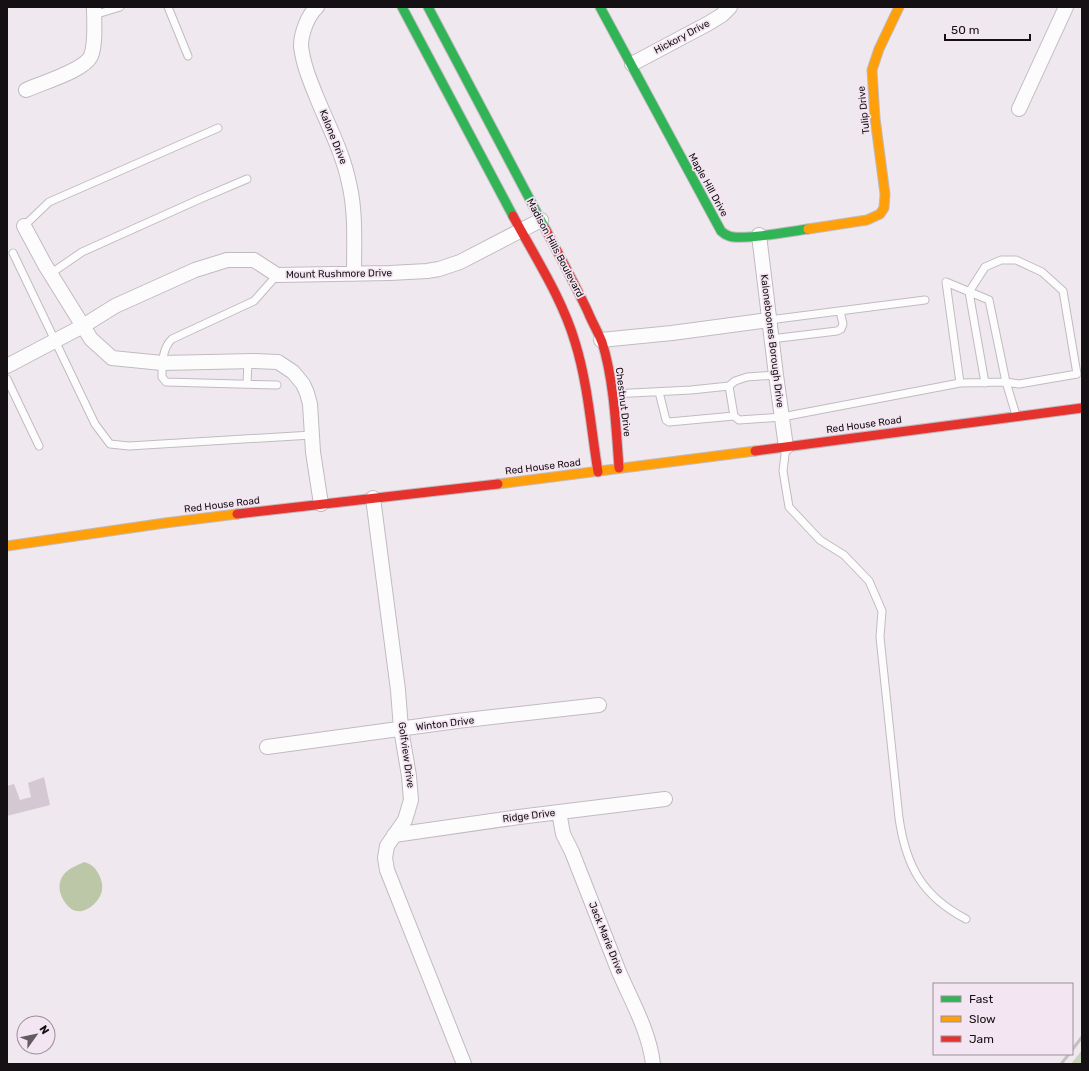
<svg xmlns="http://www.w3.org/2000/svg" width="1089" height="1071" font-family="Rubik,sans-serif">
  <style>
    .forest { fill: #ccd3bc }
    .water { fill: #bcc7a8 }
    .building { fill: #d4c9d3 }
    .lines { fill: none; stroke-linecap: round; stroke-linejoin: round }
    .lane-casing { stroke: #c1bbc0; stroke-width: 9 }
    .street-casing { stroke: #c1bbc0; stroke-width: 16 }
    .fast-casing { stroke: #c1bbc0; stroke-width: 11 }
    .slow-casing { stroke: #c1bbc0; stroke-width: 11 }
    .jam-casing { stroke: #c1bbc0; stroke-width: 11 }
    .lane { stroke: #fdfcfd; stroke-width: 7 }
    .street { stroke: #fdfcfd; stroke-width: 14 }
    .fast { stroke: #30b455; stroke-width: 9 }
    .slow { stroke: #ff9f0a; stroke-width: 9 }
    .jam { stroke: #e5322d; stroke-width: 9 }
    .rail { stroke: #c4c1c3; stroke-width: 3 }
    .labels { text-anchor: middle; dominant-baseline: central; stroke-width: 3.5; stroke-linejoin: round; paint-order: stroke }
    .street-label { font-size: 10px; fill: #151014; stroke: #f3e5f1 }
  </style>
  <rect width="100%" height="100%" fill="#f0e8ef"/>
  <path class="forest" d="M1082,1050v14h-11z"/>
  <path class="water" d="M84,862c7,2 11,5 14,11 3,5 5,11 4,17 -2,13 -20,28 -32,18 -10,-9 -15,-24 -5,-35 5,-5 13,-8 19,-11z"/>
  <path class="building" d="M44,777l6,28 -43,11v-30l7,-2 6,16 11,-3 -3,-14z"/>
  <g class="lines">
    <defs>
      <path id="lane" d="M168,7l20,49
        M94,15l26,-8
        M24,226l25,-24 169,-74
        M13,253l82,171 15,20 19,2 183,-11
        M50,274l32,-22 118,-53 47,-20
        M946,282l43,18 17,82 10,33
        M946,282l14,101
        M769,320l156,-20
        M771,339l66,-8 4,-2 2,-5 -3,-13
        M7,379l32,67
        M247,384l1,-23
        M277,385l-111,-3 -4,-5c0,-12 0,-29 10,-38l82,-38 23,-26
        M729,386l5,30
        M659,392l7,28 3,2 65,-6 5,4 43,-3 178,-34 46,-1 13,2 58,-10 -14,-83 -21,-19 -26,-12h-15l-16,7 -16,25 16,91
        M612,394l79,-4 38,-4 6,-5 12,-4 29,-2
        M786,447l-3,24 6,36 31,33 24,15 25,26 13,30 -2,26 19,181c7,48 23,78 67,101"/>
      <path id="street" d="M317,7c-9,8 -16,26 -16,39 2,18 9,35 16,52 11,27 26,55 32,85 7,28 5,62 5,91
        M632,64l77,-41 13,-8 8,-8
        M26,90c15,-7 58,-19 65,-34 5,-13 3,-35 3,-49
        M1019,109l47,-102
        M24,226l21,39 46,74 21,19 50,5 92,-2 24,1 15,10 10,12 4,9 3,11 3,48 8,52
        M759,235l17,140 10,72
        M601,340l71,-7 97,-13
        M7,366l76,-40 32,-20 80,-36 32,-10h27l23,15 113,-2 37,-2 12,-2 21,-7 81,-42
        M373,498l25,192 3,39 8,47 2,24 -6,20 -18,26 -2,12 2,12 77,194
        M267,747l190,-26 142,-16
        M559,812l4,22 9,18c16,40 31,80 47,120 13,30 30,59 34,92
        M394,835l125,-18 146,-18"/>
      <path id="fast" d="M402,7l111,209
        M428,7l118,223
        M600,7l121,224c2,2 5,4 8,5 13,5 63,-5 79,-7"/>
      <path id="slow" d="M808,229l59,-9 13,-6 4,-6 1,-14 -10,-76 -3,-48 7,-21 20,-42
        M498,484l257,-33
        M7,546l158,-23 72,-9"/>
      <path id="jam" d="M513,216c22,41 49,82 62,126 13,42 16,87 23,130
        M546,230c14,27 29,54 42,82 4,10 10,20 14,30 12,38 14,86 17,126
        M755,451l327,-43
        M237,514l261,-30"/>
    </defs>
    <use href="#lane" class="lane-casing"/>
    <use href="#street" class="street-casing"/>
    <use href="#fast" class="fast-casing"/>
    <use href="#slow" class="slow-casing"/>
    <use href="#jam" class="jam-casing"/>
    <use href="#lane" class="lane"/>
    <use href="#street" class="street"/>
    <use href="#fast" class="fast"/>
    <use href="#slow" class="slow"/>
    <use href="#jam" class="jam"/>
    <path class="rail" d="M1072,1050l10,-13
      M1061,1064l8,-10"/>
  </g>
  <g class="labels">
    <g class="street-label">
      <text transform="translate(682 37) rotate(-28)">Hickory Drive</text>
      <text transform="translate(864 110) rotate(-96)">Tulip Drive</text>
      <text transform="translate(333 137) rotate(68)">Kalone Drive</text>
      <text transform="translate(708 185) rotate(61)">Maple Hill Drive</text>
      <text transform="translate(555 248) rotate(62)">Madison Hills Boulevard</text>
      <text transform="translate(339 274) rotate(-1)">Mount Rushmore Drive</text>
      <text transform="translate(772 341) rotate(83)">Kaloneboones Borough Drive</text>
      <text transform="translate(623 402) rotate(83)">Chestnut Drive</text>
      <text transform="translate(864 425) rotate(-8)">Red House Road</text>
      <text transform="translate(543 467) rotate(-7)">Red House Road</text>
      <text transform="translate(222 505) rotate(-7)">Red House Road</text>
      <text transform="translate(445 724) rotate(-7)">Winton Drive</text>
      <text transform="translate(406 755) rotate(82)">Golfview Drive</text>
      <text transform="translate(529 816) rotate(-7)">Ridge Drive</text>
      <text transform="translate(606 938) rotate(68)">Jack Marie Drive</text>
    </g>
  </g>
  <rect width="1089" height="1071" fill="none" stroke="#151014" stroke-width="16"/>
  <rect x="933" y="983" width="140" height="72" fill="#f3e5f1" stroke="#9a9099"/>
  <rect x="941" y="996" width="20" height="6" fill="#30b455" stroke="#9a9099"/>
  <text x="969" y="1003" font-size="12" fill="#151014">Fast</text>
  <rect x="941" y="1016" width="20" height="6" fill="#ff9f0a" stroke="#9a9099"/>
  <text x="969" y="1023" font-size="12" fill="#151014">Slow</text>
  <rect x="941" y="1036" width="20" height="6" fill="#e5322d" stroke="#9a9099"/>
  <text x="969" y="1043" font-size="12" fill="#151014">Jam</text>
  <g transform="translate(36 1035) rotate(57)"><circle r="19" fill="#f3e5f1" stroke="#9a9099"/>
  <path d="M0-3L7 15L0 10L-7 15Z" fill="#625c61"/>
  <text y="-6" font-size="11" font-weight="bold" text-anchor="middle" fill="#151014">N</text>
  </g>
  <path d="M945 34v6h85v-6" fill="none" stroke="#151014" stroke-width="2"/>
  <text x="951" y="34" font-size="12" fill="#151014" stroke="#f3e5f1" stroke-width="3" paint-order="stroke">50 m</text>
</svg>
